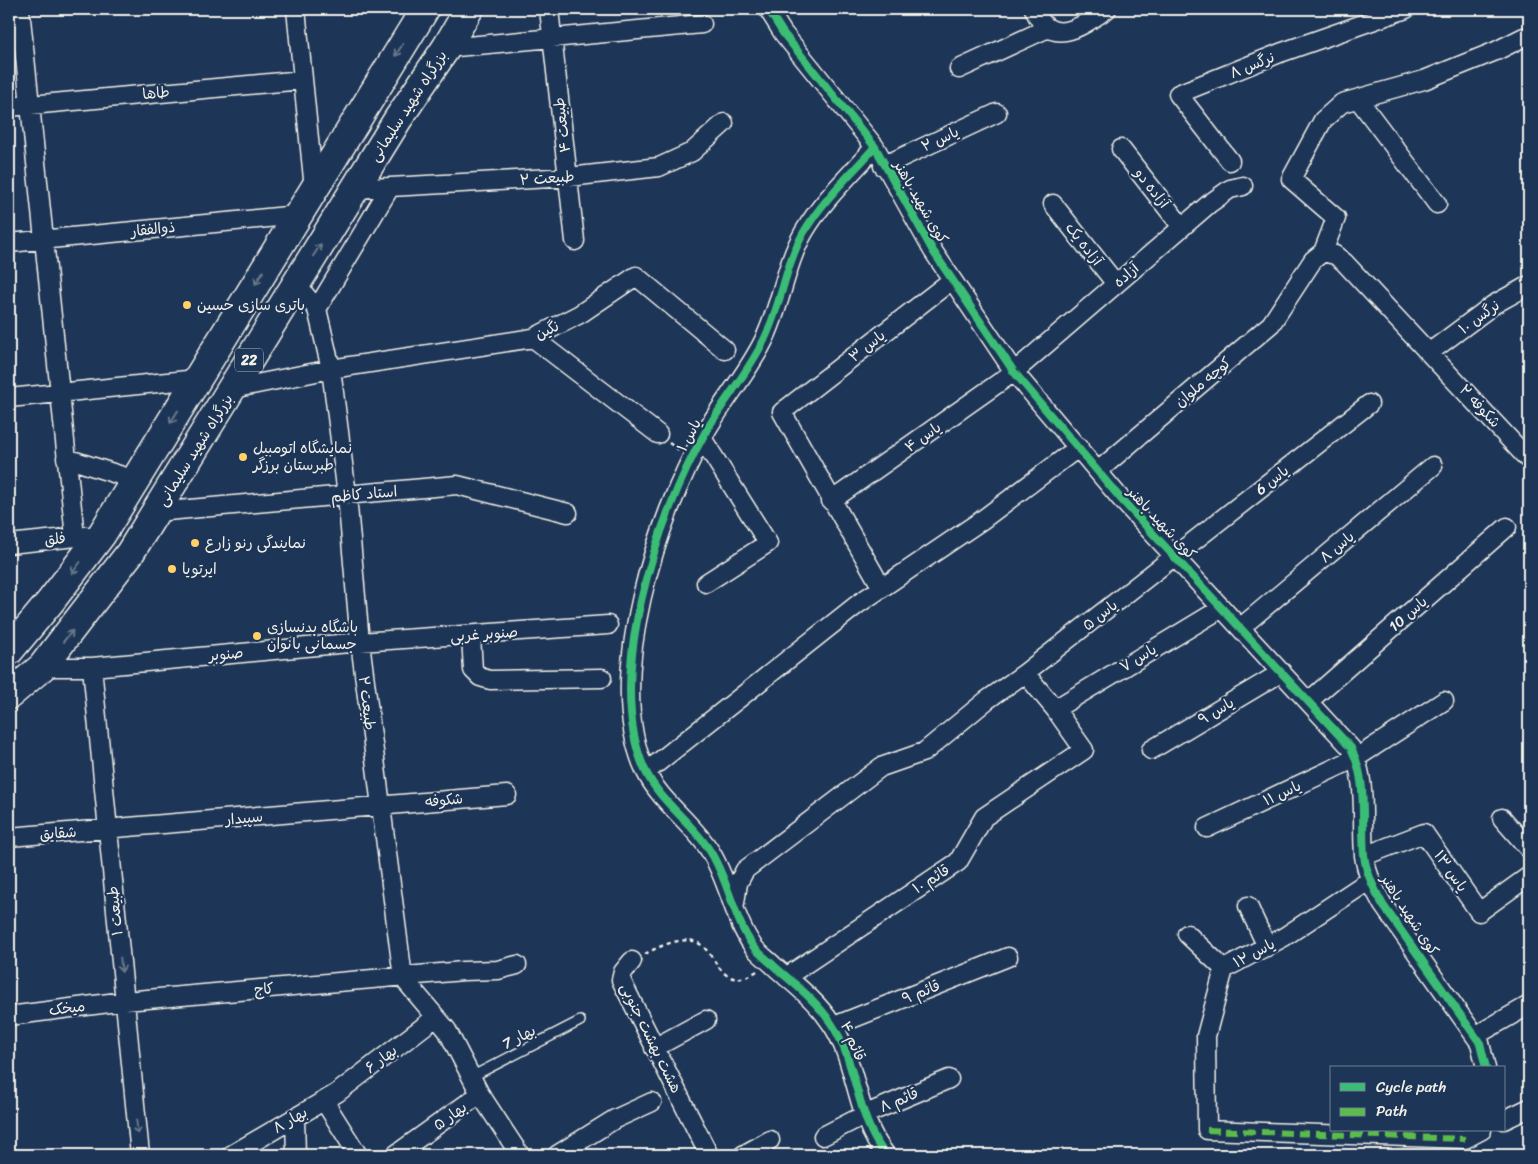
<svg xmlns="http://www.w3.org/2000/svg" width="1538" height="1164" font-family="Sriracha,'Playpen Sans Arabic',sans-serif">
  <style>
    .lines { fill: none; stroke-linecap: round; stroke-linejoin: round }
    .lane-casing { stroke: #f4f1e8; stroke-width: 12 }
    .street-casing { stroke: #f4f1e8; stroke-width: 21 }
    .highway-casing { stroke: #f4f1e8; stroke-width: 31 }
    .path { stroke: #f4f1e8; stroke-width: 2.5; stroke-dasharray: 4 4; stroke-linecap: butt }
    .lane { stroke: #1d3557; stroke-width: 9 }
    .street { stroke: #1d3557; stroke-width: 18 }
    .highway { stroke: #1d3557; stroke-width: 28 }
    .quiet { stroke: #5cbc4b; stroke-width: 6; stroke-dasharray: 12 6; stroke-linecap: butt }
    .cycleway-casing { stroke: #1d3557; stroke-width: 11 }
    .cycleway { stroke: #3abd76; stroke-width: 8 }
    .oneway { stroke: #68778a }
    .poi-dot { fill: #ffd166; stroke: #1d3557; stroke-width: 2 }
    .labels { text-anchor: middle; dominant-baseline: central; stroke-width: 4.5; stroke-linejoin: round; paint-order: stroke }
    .shield { fill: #1d3557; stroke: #b4b9bc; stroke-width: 1 }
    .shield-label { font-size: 14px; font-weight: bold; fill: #f4f1e8 }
    .street-label { font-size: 15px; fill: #f4f1e8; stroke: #1d3557 }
    .poi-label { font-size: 15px; fill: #f4f1e8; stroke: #1d3557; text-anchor: start }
  </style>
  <rect width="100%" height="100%" fill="#1d3557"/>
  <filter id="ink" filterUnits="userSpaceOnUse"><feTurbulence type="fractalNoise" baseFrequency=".02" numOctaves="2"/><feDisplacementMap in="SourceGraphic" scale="10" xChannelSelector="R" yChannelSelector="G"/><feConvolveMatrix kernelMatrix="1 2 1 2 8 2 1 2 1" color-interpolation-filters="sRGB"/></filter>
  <g filter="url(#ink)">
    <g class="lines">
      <defs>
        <path id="lane" d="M471,1077l109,-56"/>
        <path id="street" d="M20,9l55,528
          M296,9l18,180
          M549,9l26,232
          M768,9l15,24 92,114 58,104 81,121 107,127 230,249c17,33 10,71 13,107 2,18 10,34 19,50l97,138 6,25
          M1034,9c17,40 47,18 73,0
          M446,48l256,-24
          M959,69l87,-40
          M1358,99l79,105
          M9,107l294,-27
          M875,147c-24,27 -53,54 -71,85 -19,33 -23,74 -40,108 -16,33 -41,61 -59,93 -47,82 -102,246 -60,337 15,32 47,52 65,81 19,30 23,67 43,95 5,7 14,13 21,20 20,18 42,34 57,57 27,39 24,95 55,132
          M1121,149l61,78
          M1230,161l-52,-67 102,-41 126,-44
          M883,166l114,-53
          M354,189l215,-12 90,-10 33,-15 32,-29
          M1053,204l63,80
          M9,243l289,-28
          M1323,252l13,-34 -45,-39 32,-59 19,-17 82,-23 72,-29 28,-14
          M296,284l21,25 14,60 16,126 13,147 43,336
          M317,309l72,-120
          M533,338l125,96
          M1430,352l63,-47 36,-20
          M232,389l99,-20 202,-31 47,-24 56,-38 89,74
          M9,398l188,-19
          M702,438l66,105 -62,40
          M66,458l69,22
          M1098,471l173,-147 42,-64 10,-8 12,3 9,7 185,198
          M831,501l183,-129 195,-168 21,-15 13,-3
          M156,512l301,-27 111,28
          M9,544l77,-8
          M882,588l-100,-176 170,-132
          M1240,628l193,-162
          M471,636l2,34 7,7 10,3 112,-2
          M42,667h50l268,-25 248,-17
          M92,667l48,488
          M1025,673l344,-269
          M1309,701l198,-174
          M1055,709l167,-101
          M1151,750l131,-78
          M646,772l212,-168 124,-84 97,-73
          M1502,818l27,31
          M1207,828l149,-70 88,-57
          M9,837l498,-42
          M1364,856l60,-23 55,79 50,-36
          M1370,880l-86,57 -60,32 -18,67 1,94 258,9 17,-9
          M735,903l3,-20 7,-13 136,-103 43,-15 63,-52 38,-27 30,36 29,41 -100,67 -26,45 -172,115
          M1248,906l19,41
          M1187,934l37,35
          M632,961l-9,11 -2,8 88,175
          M403,978l44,52 33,64 40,61
          M9,1016l116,-15 338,-30 35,-1 19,-5
          M834,1026l174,-69
          M1475,1036l54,-31
          M654,1048l52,-28
          M324,1101l34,54
          M295,1118l1,37
          M1504,1120l25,-12
          M823,1136l43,-22 83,-35
          M231,1155l106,-62 99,-76
          M395,1155l85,-61
          M557,1155l58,-36 37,-17
          M743,1155l27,-15"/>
        <path id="highway" d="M9,651l41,-49 52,-68 323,-525
          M9,695l33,-28 88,-114 268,-434 48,-71 23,-39"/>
      </defs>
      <use href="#lane" class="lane-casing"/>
      <use href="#street" class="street-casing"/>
      <use href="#highway" class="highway-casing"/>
      <path class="path" d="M669,443l10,7
        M645,954c13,-7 36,-18 51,-12 22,9 23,54 61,29"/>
      <use href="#lane" class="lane"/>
      <use href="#street" class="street"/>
      <use href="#highway" class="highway"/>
      <path class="quiet" d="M1207,1130l258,9"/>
      <defs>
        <path id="cycleway" d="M768,9l15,24 92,114 58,104 81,121 107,127 230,249c17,33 10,71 13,107 2,18 10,34 19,50l97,138 6,25
          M875,147c-24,27 -53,54 -71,85 -19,33 -23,74 -40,108 -16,33 -41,61 -59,93 -47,82 -102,246 -60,337 15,32 47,52 65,81 19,30 23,67 43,95 5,7 14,13 21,20 20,18 42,34 57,57 27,39 24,95 55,132"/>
      </defs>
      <use href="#cycleway" class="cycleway-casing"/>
      <use href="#cycleway" class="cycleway"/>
    </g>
    <defs><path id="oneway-shaft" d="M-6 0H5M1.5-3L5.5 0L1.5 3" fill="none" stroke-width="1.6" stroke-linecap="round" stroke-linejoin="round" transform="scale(1.25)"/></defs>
    <g class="oneway">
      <use href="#oneway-shaft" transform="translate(399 50) rotate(122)"/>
      <use href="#oneway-shaft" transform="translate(317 250) rotate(-58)"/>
      <use href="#oneway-shaft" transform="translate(259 278) rotate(122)"/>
      <use href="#oneway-shaft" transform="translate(174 417) rotate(122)"/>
      <use href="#oneway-shaft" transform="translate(76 568) rotate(127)"/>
      <use href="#oneway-shaft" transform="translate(68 636) rotate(-50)"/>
      <use href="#oneway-shaft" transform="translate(121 965) rotate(84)"/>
      <use href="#oneway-shaft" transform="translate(137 1127) rotate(84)"/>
    </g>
  </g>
  <g class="poi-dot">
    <circle cx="187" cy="305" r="5"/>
    <circle cx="243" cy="457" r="5"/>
    <circle cx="195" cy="543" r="5"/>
    <circle cx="172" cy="569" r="5"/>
    <circle cx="257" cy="636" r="5"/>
  </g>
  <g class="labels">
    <rect class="shield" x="235" y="348.5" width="28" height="23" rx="4"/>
    <g class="shield-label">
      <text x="249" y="360">22</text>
    </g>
    <g class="street-label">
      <text transform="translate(1252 65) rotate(-22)">نرگس ۸</text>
      <text transform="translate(156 93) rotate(-5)">طاها</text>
      <text transform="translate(408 106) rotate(-57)">بزرگراه شهید سلیمانی</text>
      <text transform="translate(562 125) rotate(-97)">طبیعت ۴</text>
      <text transform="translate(940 139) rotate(-25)">یاس ۲</text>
      <text transform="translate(547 178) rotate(-4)">طبیعت ٣</text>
      <text transform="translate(1152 188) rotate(52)">آزاده دو</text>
      <text transform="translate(921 202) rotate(60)">کوی شهید باهنر</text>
      <text transform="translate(153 229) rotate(-6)">ذوالفقار</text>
      <text transform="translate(1084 244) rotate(52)">آزاده یک</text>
      <text transform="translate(1126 275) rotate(-41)">آزاده</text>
      <text transform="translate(1479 317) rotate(-36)">نرگس ۱۰</text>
      <text transform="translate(547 330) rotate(-25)">نگین</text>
      <text transform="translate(867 346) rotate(-38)">یاس ۳</text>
      <text transform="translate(1203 382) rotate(-40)">کوچه ملوان</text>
      <text transform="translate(1480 406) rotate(47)">شکوفه ۲</text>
      <text transform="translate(689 435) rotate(-62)">یاس ۱</text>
      <text transform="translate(923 437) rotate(-35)">یاس ۴</text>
      <text transform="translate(195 450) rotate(-58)">بزرگراه شهید سلیمانی</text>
      <text transform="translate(1272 480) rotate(-38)">یاس 6</text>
      <text transform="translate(364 494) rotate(-5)">استاد کاظم</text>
      <text transform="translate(1162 523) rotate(47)">کوی شهید باهنر</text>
      <text transform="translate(55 539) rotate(-6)">فلق</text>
      <text transform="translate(1337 547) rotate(-40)">یاس ۸</text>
      <text transform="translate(1408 614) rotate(-41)">یاس 10</text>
      <text transform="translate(1100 615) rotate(-38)">یاس ۵</text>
      <text transform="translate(484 634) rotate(-4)">صنوبر غربی</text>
      <text transform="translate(226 654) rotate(-5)">صنوبر</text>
      <text transform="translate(1138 658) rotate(-31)">یاس ۷</text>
      <text transform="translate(367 703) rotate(83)">طبیعت ۲</text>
      <text transform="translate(1216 711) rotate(-31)">یاس ۹</text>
      <text transform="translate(1282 793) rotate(-25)">یاس ۱۱</text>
      <text transform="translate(444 800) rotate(-5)">شکوفه</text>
      <text transform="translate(244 818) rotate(-5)">سپیدار</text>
      <text transform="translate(58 833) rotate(-4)">شقایق</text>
      <text transform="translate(1451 871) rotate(55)">یاس ۱۳</text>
      <text transform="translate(931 879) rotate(-32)">قائم ۱۰</text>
      <text transform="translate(115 911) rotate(-96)">طبیعت ۱</text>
      <text transform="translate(1410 915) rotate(57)">کوی شهید باهنر</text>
      <text transform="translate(1254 953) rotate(-28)">یاس ۱۲</text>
      <text transform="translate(264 989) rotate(-5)">کاج</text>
      <text transform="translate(921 992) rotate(-22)">قائم ۹</text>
      <text transform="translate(67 1008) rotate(-7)">میخک</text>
      <text transform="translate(519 1037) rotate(-27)">بهار 7</text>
      <text transform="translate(651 1038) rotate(64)">هشت بهشت جنوبی</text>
      <text transform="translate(853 1041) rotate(67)">قائم ۴</text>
      <text transform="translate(381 1059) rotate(-37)">بهار ۶</text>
      <text transform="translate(899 1100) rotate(-23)">قائم ۸</text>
      <text transform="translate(450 1116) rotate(-36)">بهار ۵</text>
      <text transform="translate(290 1120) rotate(-30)">بهار ۸</text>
    </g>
    <g class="poi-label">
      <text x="197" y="305">باتری سازی حسین</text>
      <text x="253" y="448">نمایشگاه اتومبیل<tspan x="253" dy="17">طبرستان برزگر</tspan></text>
      <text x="205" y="543">نمایندگی رنو زارع</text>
      <text x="182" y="569">ایرتویا</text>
      <text x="267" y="627">باشگاه بدنسازی<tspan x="267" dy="17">جسمانی بانوان</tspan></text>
    </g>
  </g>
  <rect width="1538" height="1164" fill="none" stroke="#1d3557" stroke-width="30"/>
  <rect x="15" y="15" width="1508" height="1134" fill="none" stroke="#f4f1e8" stroke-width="2" filter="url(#ink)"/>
  <rect x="1330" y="1066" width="175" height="65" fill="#1d3557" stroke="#738091"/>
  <rect x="1340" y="1083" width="25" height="8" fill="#3abd76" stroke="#738091"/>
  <text x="1376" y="1092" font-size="15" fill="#f4f1e8">Cycle path</text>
  <rect x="1340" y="1108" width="25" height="8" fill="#5cbc4b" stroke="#738091"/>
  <text x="1376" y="1116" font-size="15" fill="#f4f1e8">Path</text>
</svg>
